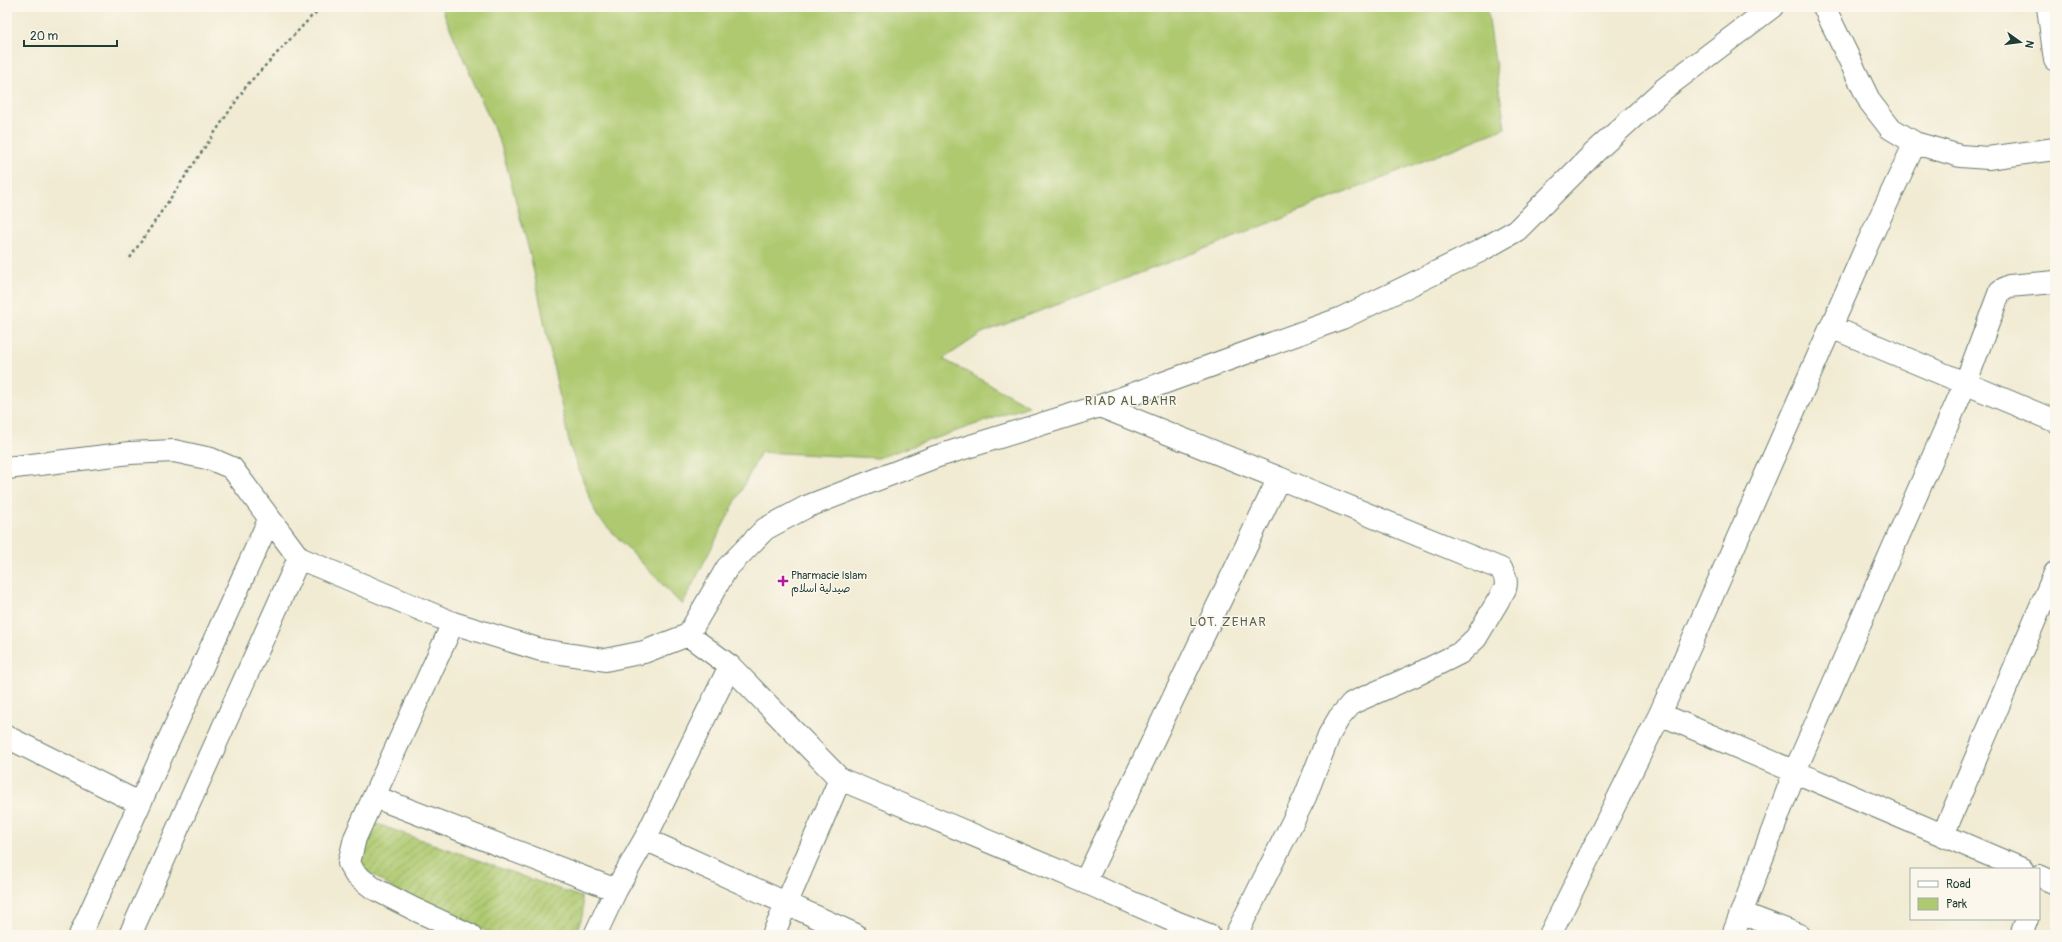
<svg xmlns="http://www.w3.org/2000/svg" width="2062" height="942" font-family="Pangolin,'Playpen Sans Arabic',sans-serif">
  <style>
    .green { fill: #aec96f; stroke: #668352 }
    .garden { fill: url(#garden-furrows); stroke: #668352 }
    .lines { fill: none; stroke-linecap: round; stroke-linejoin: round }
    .street-casing { stroke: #687a6c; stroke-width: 24 }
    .path { stroke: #687a6c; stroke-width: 2.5; stroke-dasharray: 3 3; stroke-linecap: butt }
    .street { stroke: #fff; stroke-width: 22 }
    .poi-dot { fill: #b5179e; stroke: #fbf7ec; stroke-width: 1.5 }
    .labels { text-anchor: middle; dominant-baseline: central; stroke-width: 3; stroke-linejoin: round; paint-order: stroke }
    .poi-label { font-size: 11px; fill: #1f3d34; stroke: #fbf7ec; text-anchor: start }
    .quarter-label { font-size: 13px; letter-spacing: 1px; fill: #58604e; stroke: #fbf7ec }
  </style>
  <defs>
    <pattern id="garden-furrows" width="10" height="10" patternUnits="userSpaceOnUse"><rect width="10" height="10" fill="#aec96f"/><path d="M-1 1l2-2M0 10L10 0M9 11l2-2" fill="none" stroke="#8da45c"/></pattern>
  </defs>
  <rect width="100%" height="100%" fill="#fbf7ec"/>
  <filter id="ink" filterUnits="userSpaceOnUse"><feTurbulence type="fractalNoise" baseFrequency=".025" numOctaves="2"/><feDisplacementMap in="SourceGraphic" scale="8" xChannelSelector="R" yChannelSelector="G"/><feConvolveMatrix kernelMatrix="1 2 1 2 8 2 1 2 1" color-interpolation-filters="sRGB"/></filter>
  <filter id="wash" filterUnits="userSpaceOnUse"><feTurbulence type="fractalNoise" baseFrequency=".012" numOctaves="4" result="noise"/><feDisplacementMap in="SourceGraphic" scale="16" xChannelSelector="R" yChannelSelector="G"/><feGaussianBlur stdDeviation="0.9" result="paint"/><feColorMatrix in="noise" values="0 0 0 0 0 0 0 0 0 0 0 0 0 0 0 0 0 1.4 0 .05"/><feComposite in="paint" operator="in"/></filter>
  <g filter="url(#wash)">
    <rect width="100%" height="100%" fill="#f1ebd3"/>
    <path class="green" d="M441,7h1046l18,121 -280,113 -243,92 -39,26 86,47 -151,52 -117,-6 -79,153 -85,-89 -27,-69 -39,-189 -30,-113z"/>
    <path class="garden" d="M377,824l204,73c5,15 0,24 -7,38h-79l-100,-45 -34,-23 -2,-10 8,-25z"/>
  </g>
  <g filter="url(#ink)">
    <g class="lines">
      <defs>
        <path id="street" d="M1824,7l46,95 20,26 25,15 45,13 28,2 67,-9
          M2048,7l7,53
          M1831,327l224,94
          M7,468l123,-15 44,-2 37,8 21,9 67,90 154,65 88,27 64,10 39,-8 44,-17 39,-67 38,-39 41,-22 129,-50 165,-51 242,-88 138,-67 37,-21 78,-78 69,-63 108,-82
          M453,623l-98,215 -6,25 6,11 18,14 41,21 56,26
          M688,635l42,31 110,113
          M1660,714l362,155
          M7,737l132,66
          M375,797l241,93
          M1943,835l112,-262
          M645,839l85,-173
          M2039,876l16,7
          M1085,882l194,-404 -179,-72
          M1741,913l58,22
          M80,935l189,-415
          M130,935l169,-377
          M595,935l21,-45 29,-51 211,96
          M773,935l67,-156 245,103 93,41 31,12
          M1236,935l69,-138 24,-62 10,-17 13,-15 66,-29 42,-21 16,-15 29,-49c2,-7 1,-13 -4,-20l-222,-91
          M1550,935l110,-221 208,-471 47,-100
          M1733,935l62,-164 171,-389 34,-91 9,-5 46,-4
          M2021,935l6,-16"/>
      </defs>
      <use href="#street" class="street-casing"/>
      <path class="path" d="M130,258l117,-173 65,-69 12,-9"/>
      <use href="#street" class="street"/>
    </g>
  </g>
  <path class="poi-dot" d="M781 575h4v4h4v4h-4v4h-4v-4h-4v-4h4z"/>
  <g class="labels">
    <g class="poi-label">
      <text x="791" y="575">Pharmacie Islam<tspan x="791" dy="13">صيدلية اسلام</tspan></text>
    </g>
    <g class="quarter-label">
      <text x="1131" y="401">RIAD AL BAHR</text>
      <text x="1228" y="622">LOT. ZEHAR</text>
    </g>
  </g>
  <rect width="2062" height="942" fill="none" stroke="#fbf7ec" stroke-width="24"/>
  <rect x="1910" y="868" width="130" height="52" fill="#fbf7ec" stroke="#a3ada2"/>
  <rect x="1918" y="881" width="20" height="6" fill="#ffffff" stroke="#a3ada2"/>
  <text x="1946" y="888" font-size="12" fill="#1f3d34">Road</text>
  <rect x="1918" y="898" width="20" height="12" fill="#aec96f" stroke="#a3ada2"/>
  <text x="1946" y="908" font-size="12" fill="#1f3d34">Park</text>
  <g transform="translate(2020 42) rotate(104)" stroke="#fbf7ec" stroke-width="3" paint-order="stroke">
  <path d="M0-3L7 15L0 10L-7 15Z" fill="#1f3d34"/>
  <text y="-6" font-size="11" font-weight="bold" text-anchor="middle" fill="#1f3d34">N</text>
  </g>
  <path d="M24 40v6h93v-6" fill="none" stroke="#1f3d34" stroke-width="2"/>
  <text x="30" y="40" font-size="12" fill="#1f3d34" stroke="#fbf7ec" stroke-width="3" paint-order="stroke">20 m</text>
</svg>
